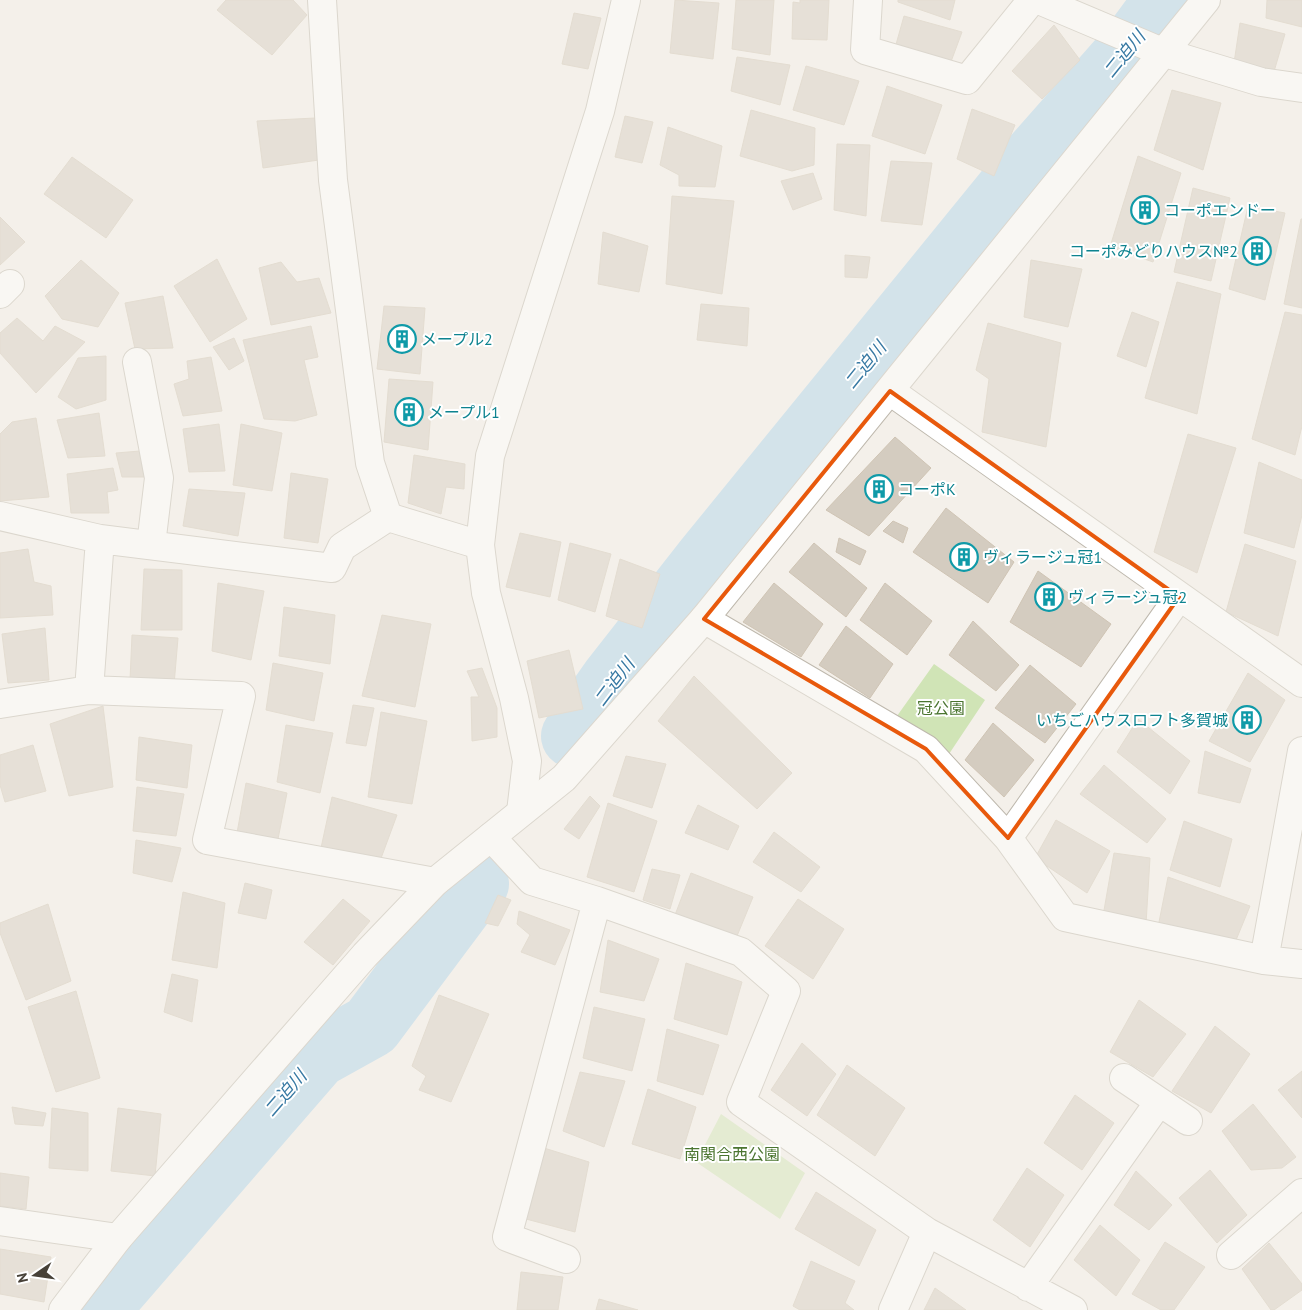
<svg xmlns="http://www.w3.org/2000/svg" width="1302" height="1310" font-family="'PT Sans','Noto Sans JP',sans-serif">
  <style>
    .green { fill: #d0e4b6 }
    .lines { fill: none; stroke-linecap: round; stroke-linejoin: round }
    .river { stroke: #abd2eb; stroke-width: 64 }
    .building { fill: #d4ccc0; stroke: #cfc4b4 }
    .minor-casing { stroke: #beb8ad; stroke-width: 30 }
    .tertiary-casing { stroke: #beb8ad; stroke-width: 30 }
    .minor { stroke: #fff; stroke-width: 28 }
    .tertiary { stroke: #fff; stroke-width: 28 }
    .marked { fill: none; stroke: #e8590c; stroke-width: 4; stroke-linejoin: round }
    .labels { text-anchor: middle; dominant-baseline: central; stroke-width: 4; stroke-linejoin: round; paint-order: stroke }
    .culture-label { font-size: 16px; fill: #0d838f; stroke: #fff; text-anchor: start }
    .park-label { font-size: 16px; fill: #4b7530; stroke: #fff }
    .water-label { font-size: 18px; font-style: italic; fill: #3779a3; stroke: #fff }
  </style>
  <rect width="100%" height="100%" fill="#f4f0ea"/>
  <path class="green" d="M934,664l51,36 -36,54 -52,-38z
    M721,1114l84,59 -25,46 -84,-57z"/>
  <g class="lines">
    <path class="river" d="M573,736l40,-57 94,-120 325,-399 97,-110 37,-50
      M97,1310l220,-254 54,-30 106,-142"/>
  </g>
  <path class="building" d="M226,0h67l14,15 -35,40 -55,-45z
    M675,0l44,3 -6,56 -43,-6z
    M736,0h38l-4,55 -38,-6z
    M800,0h29l-2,40 -35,-1 1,-37 7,1z
    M898,0h57l-5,20 -52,-18z
    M1267,0h35v27l-36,-9z
    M574,13l27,5 -13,51 -26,-5z
    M904,16l58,16 -13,35 -54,-19z
    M1240,23l45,11 -12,41 -39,-12z
    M1054,25l26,35 -38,39 -30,-28z
    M737,57l53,8 -10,40 -49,-14z
    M806,66l53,15 -15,44 -51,-15z
    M887,86l55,19 -17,49 -53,-18z
    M1172,90l49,13 -18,67 -49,-20z
    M972,109l43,16 -21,51 -37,-17z
    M751,110l64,18 -1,37 -22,6 -52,-15z
    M625,116l28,6 -11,41 -27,-6z
    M315,118l4,42 -56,8 -6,-47z
    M668,127l54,19 -7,41 -36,-1v-11l-19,-10z
    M837,144l33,1 -4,71 -32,-6z
    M1138,156l43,17 -28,89 -43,-15z
    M72,157l61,43 -27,38 -62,-44z
    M891,161l41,2 -10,62 -41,-4z
    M813,173l9,26 -29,11 -12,-29z
    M1193,188l37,10 -19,83 -37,-9z
    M672,196l62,5 -12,93 -56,-10z
    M1248,206l37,7 -20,87 -36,-11z
    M0,217l25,25 -25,23z
    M1301,219h1v89l-18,-4z
    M603,232l45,14 -9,46 -41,-8z
    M845,255l25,2 -3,21 -22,-1z
    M217,259l30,60 -37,23 -36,-56z
    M81,260l38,33 -21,34 -36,-8 -17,-23z
    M1031,260l51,9 -14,58 -44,-10z
    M281,262l16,20 22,-4 12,35 -60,12 -12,-57z
    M1177,282l44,12 -24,120 -52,-16z
    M163,296l10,52 -38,1 -10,-46z
    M701,304l48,4 -2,38 -50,-6z
    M384,306l41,2 -5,66 -43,-5z
    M1132,312l27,10 -13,45 -29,-11z
    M1285,312l17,3v111l-7,29 -43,-16z
    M17,318l26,23 12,-15 30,16 -49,51 -36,-40v-20z
    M988,323l73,20 -15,104 -64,-15 7,-53 -13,-9z
    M311,326l7,31 -14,3 13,55 -22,6 -31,-2 -21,-79z
    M234,338l10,23 -15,9 -16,-23z
    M106,356v44l-30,9 -18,-12 20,-39z
    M211,357l11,54 -39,5 -9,-32 15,-5 -2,-18z
    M389,379l44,3 -5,68 -44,-8z
    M99,413l6,43 -37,2 -11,-38z
    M36,418l13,79 -49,4v-67l12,-12z
    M219,424l6,47 -36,1 -6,-43z
    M241,424l41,9 -10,58 -39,-6z
    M1188,434l48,14 -39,125 -43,-21z
    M895,437l36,31 -62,68 -43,-26z
    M140,451l4,26h-22l-6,-24z
    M414,455l51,9 -1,25 -18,-2 -5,27 -33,-11z
    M1259,462l43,18v35l-8,33 -50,-15z
    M113,468l5,22 -11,2 2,21h-38l-4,-39z
    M291,473l37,6 -10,64 -34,-5z
    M189,489l56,4 -7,43 -55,-10z
    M946,508l68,54 -26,41 -75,-51z
    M893,521l15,7 -5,15 -20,-12z
    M520,533l41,9 -11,55 -44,-10z
    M839,538l27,13 -6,14 -24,-13z
    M570,543l41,11 -16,58 -37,-12z
    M814,543l53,45 -21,29 -57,-45z
    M1245,544l51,17 -18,75 -52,-24z
    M28,549l6,33 17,4 2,29 -53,3v-65z
    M620,559l40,15 -18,54 -36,-12z
    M144,569l38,1v60h-41z
    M1038,571l73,53 -30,43 -71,-45z
    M218,583l46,8 -13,69 -39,-9z
    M774,583l49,41 -22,33 -58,-35z
    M885,583l47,38 -25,34 -47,-35z
    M284,607l51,8 -5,49 -51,-8z
    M382,615l49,9 -16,83 -53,-11z
    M973,621l46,44 -23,26 -47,-36z
    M846,626l47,38 -23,34 -51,-33z
    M45,628l4,52 -41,3 -6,-49z
    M132,635l46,3 -4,47 -44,-5z
    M569,650l14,59 -44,9 -12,-57z
    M273,663l50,10 -9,48 -48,-11z
    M1030,665l46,39 -31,39 -50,-35z
    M482,668l15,40v29l-25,4 -1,-44h8l-12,-26z
    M1248,673l37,27 -35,62 -41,-21z
    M694,676l98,97 -35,36 -99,-88z
    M353,705l21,3 -8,38 -20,-3z
    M103,706l10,81 -44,9 -19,-72z
    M381,712l46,9 -15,83 -44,-7z
    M1138,719l52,42 -20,33 -53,-42z
    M993,723l41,37 -30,37 -39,-37z
    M286,725l47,8 -13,60 -43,-11z
    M139,737l53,8 -5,43 -51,-8z
    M33,745l13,46 -41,11 -5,-17v-30z
    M1205,751l46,18 -11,34 -42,-10z
    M626,756l40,8 -14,44 -39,-12z
    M1104,765l62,54 -19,24 -67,-49z
    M246,783l41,10 -9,46 -41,-6z
    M137,787l47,7 -8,42 -43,-5z
    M590,796l10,10 -21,33 -15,-10z
    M332,797l65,18 -17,46 -59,-13z
    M608,803l49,18 -23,71 -47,-15z
    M698,805l41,21 -11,24 -43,-17z
    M1056,820l54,31 -23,42 -52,-35z
    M1184,821l48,18 -12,48 -50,-17z
    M774,832l46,35 -19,25 -48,-30z
    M136,840l45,8 -9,34 -39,-9z
    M1114,853l36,5 -4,66 -43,-8z
    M652,869l28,6 -10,34 -27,-9z
    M691,873l62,24 -16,39 -62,-21z
    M1168,877l82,29 -16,39 -76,-18z
    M245,883l27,7 -6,29 -28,-6z
    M183,892l42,11 -8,65 -45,-8z
    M498,895l13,5 -13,26 -13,-3z
    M343,899l27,22 -37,44 -29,-23z
    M798,899l46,30 -31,50 -48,-33z
    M48,904l23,77 -45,19 -26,-67v-10z
    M519,911l51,19 -15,35 -34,-13 9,-17 -13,-11z
    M608,940l51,19 -15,42 -44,-9z
    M686,963l56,19 -15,53 -53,-16z
    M172,974l26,6 -6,42 -28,-10z
    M76,991l24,87 -44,14 -28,-85z
    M439,995l50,19 -38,88 -32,-12 7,-14 -14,-10z
    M1139,1000l47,34 -33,43 -43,-25z
    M594,1007l51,12 -13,52 -49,-13z
    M1215,1026l35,28 -39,59 -39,-22z
    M667,1029l52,16 -16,50 -46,-14z
    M802,1043l34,31 -29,42 -36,-26z
    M847,1065l58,43 -30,48 -58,-41z
    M1302,1071v47l-24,-28z
    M580,1072l45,9 -21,66 -41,-16z
    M648,1089l48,18 -16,52 -48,-15z
    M1075,1095l39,28 -32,47 -38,-27z
    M1253,1104l43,53 -14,11 -31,2 -29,-39z
    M12,1107l34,6 -3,13 -28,-2z
    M52,1108l36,5v58l-39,-3z
    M118,1108l43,6 -6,62 -44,-5z
    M544,1148l45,14 -14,70 -49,-13z
    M1027,1168l37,27 -34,52 -37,-27z
    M1210,1170l37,45 -30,28 -38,-45z
    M1136,1171l36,34 -23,25 -35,-25z
    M0,1173l29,4 -3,32 -26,-3z
    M816,1192l60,38 -17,36 -64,-37z
    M1100,1225l40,35 -24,36 -42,-36z
    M1165,1242l40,25 -31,43h-13l-29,-16z
    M1269,1243l33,41v6l-28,20h-3l-29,-41z
    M0,1249l51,8 -7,45 -44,-8z
    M811,1261l44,20 -10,22 9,7h-54l-7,-4z
    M521,1272l42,5 -5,33h-41z
    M935,1288l31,22h-42z
    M599,1299l39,11h-42z"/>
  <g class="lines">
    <defs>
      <path id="minor" d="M322,0l11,180 37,283 18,54 92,28
        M868,0l-3,50 102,30 65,-80
        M1039,0l123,52 99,30 41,6
        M0,294l10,-10
        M137,362l22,116 -8,67
        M890,391l412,292
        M0,516l100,23 232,29 10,-21 46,-30
        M704,619l222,130 82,89 57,79 199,43 38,4
        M89,690l11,-151
        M0,704l89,-14 152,6 -34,144 228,42
        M521,812l6,-51 -13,-63 -28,-105 -6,-48 10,-89 110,-345 26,-111
        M491,837l41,44 65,20 144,51 45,39 -45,111 186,130 146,78
        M1008,838l171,-241
        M1264,960l38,-209
        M1124,1078l64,43
        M0,1221l118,17
        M1231,1255l71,-62
        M566,1259l-59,-22 90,-336
        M1028,1287l131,-185
        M893,1310l34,-78"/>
      <path id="tertiary" d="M63,1310l55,-72 247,-283 70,-73 129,-104 140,-159 502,-619"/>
    </defs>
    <use href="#minor" class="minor-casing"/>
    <use href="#tertiary" class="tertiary-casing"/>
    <use href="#minor" class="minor"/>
    <use href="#tertiary" class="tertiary"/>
  </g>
  <path d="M0 0H1302V1310H0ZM890,391l289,206 -171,241 -82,-89 -222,-130z" fill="#f4f0ea" fill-opacity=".55" fill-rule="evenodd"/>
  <path class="marked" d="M890,391l289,206 -171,241 -82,-89 -222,-130z"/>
  <defs>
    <symbol id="building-ring" viewBox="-11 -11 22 22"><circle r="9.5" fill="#fff" stroke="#0f9aa8" stroke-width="1.5"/><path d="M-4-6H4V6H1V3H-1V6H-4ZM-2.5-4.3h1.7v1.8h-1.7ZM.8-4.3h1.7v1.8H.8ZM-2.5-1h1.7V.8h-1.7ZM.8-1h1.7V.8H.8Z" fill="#0f9aa8"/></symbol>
  </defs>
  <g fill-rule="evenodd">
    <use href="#building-ring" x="1129" y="194" width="32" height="32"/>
    <use href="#building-ring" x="1241" y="235" width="32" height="32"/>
    <use href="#building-ring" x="386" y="323" width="32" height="32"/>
    <use href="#building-ring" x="393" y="396" width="32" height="32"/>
    <use href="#building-ring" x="863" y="473" width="32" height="32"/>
    <use href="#building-ring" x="948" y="541" width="32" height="32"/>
    <use href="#building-ring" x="1033" y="581" width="32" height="32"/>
    <use href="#building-ring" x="1231" y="704" width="32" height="32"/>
  </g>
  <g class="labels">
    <g class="culture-label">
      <text x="1164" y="210">コーポエンドー</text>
      <text x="1238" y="251" text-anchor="end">コーポみどりハウス№2</text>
      <text x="421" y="339">メープル2</text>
      <text x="428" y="412">メープル1</text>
      <text x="898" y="489">コーポK</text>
      <text x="983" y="557">ヴィラージュ冠1</text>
      <text x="1068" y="597">ヴィラージュ冠2</text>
      <text x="1228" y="720" text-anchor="end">いちごハウスロフト多賀城</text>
    </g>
    <g class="park-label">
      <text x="941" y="708">冠公園</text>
      <text x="732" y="1154">南関合西公園</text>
    </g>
    <g class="water-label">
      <text transform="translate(1124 54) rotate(-51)">二迫川</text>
      <text transform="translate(865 365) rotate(-51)">二迫川</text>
      <text transform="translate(614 682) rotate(-53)">二迫川</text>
      <text transform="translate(285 1093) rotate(-49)">二迫川</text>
    </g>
  </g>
  <g transform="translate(35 1275) rotate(257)" stroke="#ffffff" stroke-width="4" paint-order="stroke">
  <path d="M0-4L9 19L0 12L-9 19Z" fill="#474138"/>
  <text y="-8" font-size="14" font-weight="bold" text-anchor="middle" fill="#474138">N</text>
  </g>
</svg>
